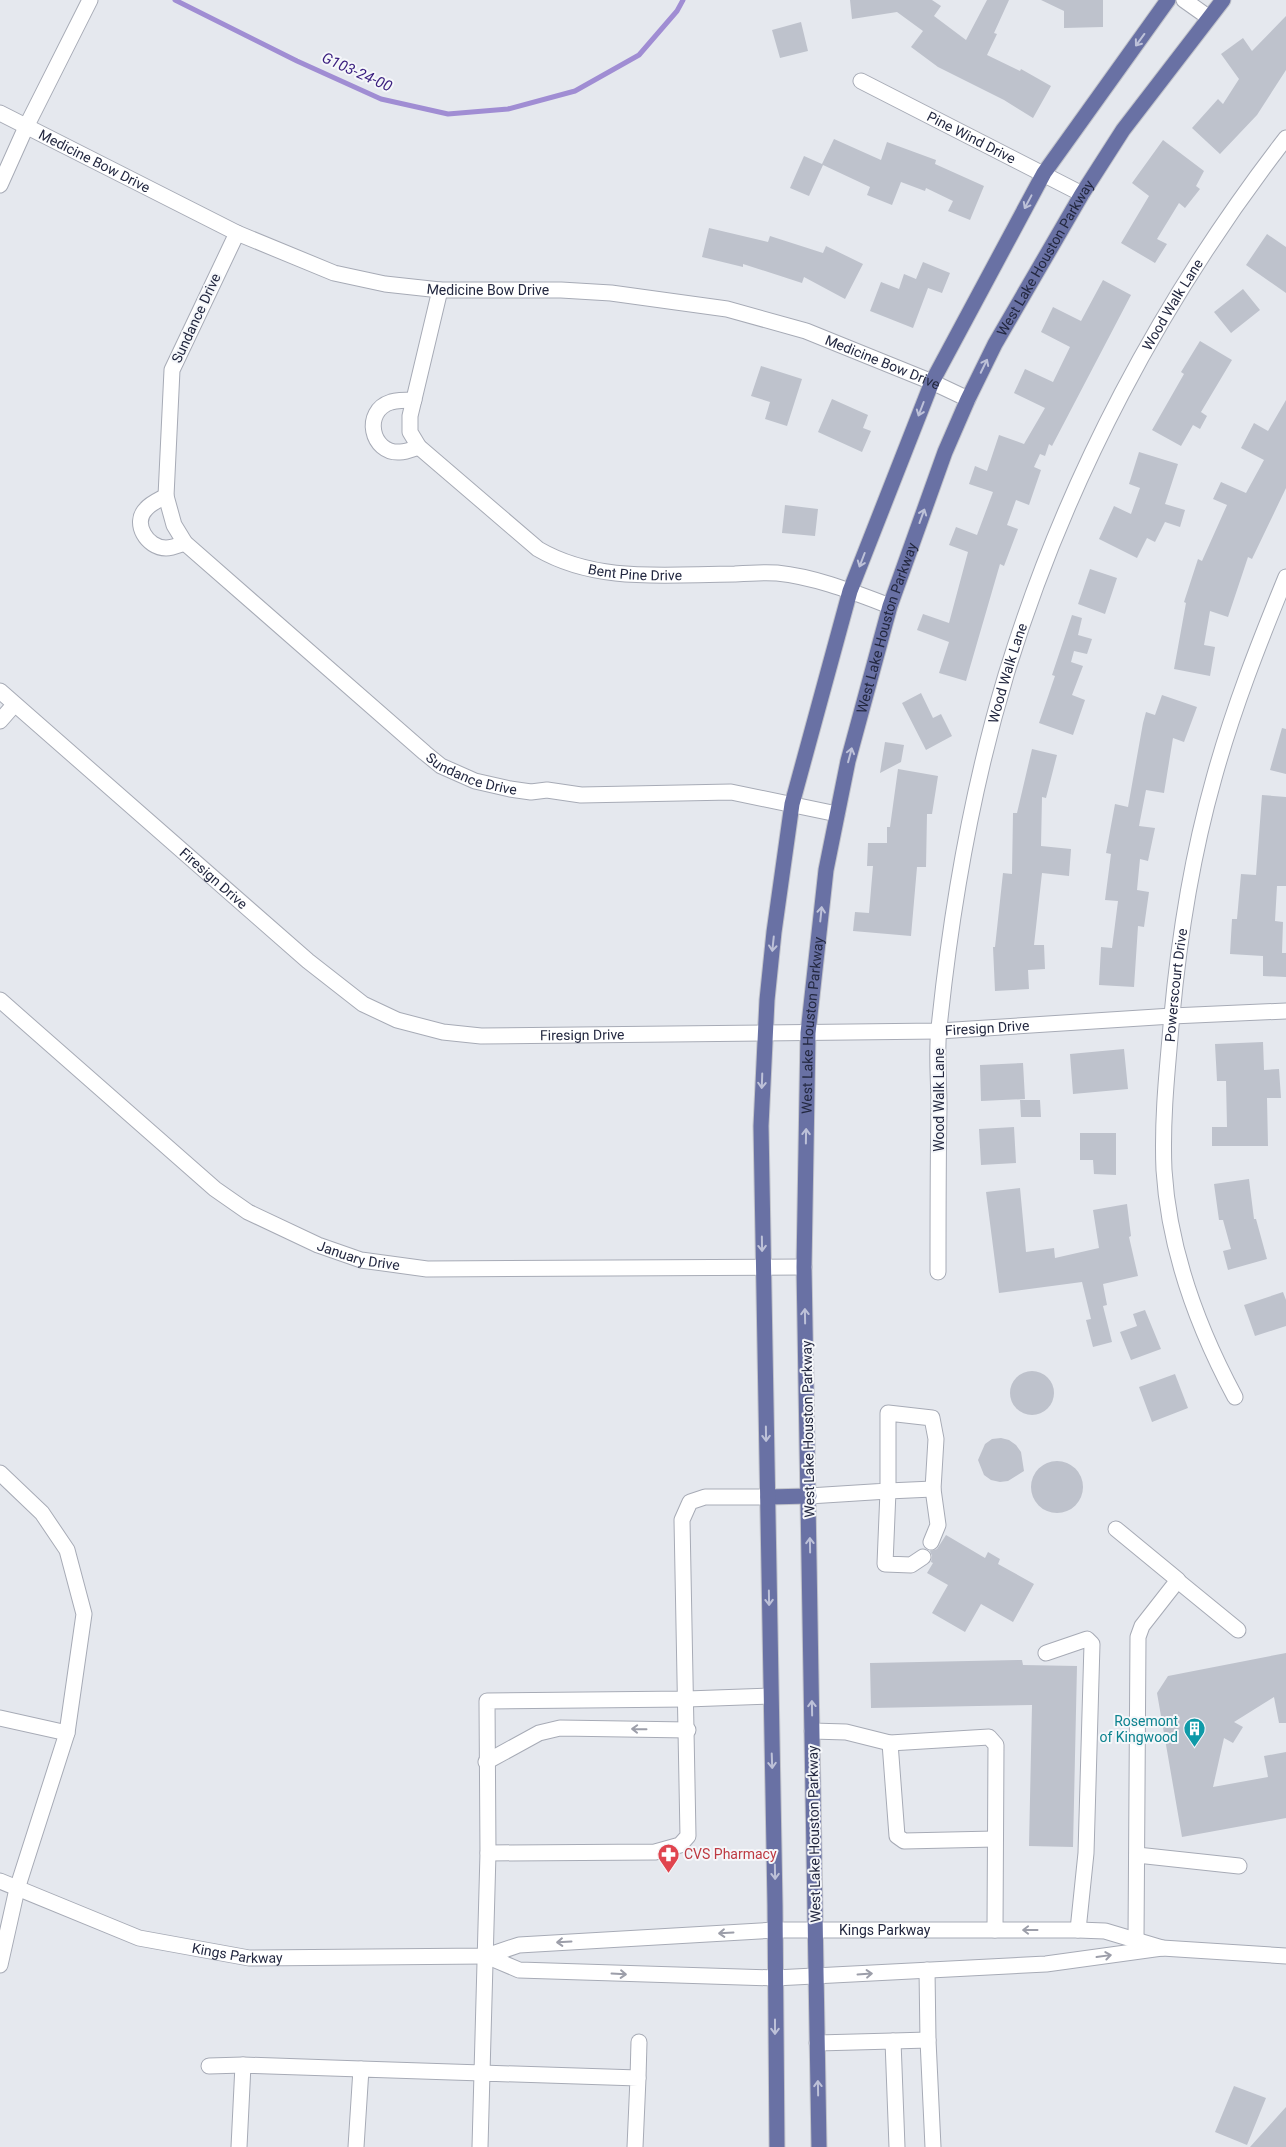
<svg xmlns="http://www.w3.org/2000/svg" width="1286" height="2147" font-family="Roboto,sans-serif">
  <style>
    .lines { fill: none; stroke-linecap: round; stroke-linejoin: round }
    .stream { stroke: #a08dd3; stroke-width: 5 }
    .building { fill: #bec2cc }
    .minor-casing { stroke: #a7abb6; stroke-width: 17 }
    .major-casing { stroke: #c1c3ca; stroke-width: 17 }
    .minor { stroke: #fff; stroke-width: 15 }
    .major { stroke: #6971a4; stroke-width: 15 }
    .oneway { stroke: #bdc1d8 }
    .oneway2 { stroke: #9c9ea9 }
    .labels { text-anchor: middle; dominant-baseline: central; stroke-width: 4; stroke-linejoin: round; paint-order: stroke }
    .street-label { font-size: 14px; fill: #232840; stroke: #f5f7fa }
    .culture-label { font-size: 14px; fill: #0d838f; stroke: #f5f7fa; text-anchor: end }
    .health-label { font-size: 14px; fill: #be3a42; stroke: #f5f7fa; text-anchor: start }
    .water-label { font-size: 15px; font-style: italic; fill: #381c7d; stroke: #f5f7fa }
  </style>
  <rect width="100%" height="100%" fill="#e5e8ee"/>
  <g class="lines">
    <path class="stream" d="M175,0l122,61 84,38 67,15 60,-5 67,-18 64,-36 38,-44 6,-11"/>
  </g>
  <path class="building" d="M850,0h82l9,6 -7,10 32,24 21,-40h22l-15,33 3,1 -10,21 33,16 1,-2 30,17 -18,32 -29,-18 -66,-33 -27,-20 12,-16 -26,-19 -45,7z
    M1041,0h62v27l-39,1v-17z
    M1286,16v54l-29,45 -37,39 -28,-26 26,-29 5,5 16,-25 -18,-25 22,-16 9,13z
    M801,22l7,29 -28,7 -8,-28z
    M834,139l47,21 6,-18 49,18 -1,4 49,22 -14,34 -22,-9 5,-10 -27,-13 -1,3 -24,-9 -9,23 -25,-10 3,-8 -47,-22 -14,31 -19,-8 14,-32 18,8z
    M1163,140l41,31 -8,15 4,3 -15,19 -6,-5 -22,36 10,5 -12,19 -34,-20 28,-47 -17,-13z
    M709,228l59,14 2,-6 53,17 3,-7 37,18 -18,35 -41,-22 -2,6 -59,-19v3l-41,-10z
    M1267,234l19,13v46l-40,-28z
    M923,262l27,11 -8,20 -14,-5 -15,40 -43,-17 11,-29 18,7 5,-15 12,5z
    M1103,280l28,15 -79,151 -3,-2 -4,12 -5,-2 -6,13 7,3 -12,35 -13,-5 -9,25 11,4 -14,37 -4,-2 -34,117 -27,-8 10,-31 -32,-12 6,-16 26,9 19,-71 -19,-7 7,-18 21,8 16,-43 -24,-8 6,-18 12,5 12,-36 25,9 21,-36 -31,-15 11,-24 28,13 17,-35 -29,-15 12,-25 28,14z
    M1243,289l17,21 -29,23 -17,-21z
    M1200,341l32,19 -31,52 6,4 -7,13 -7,-4 -12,21 -29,-16 32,-56 -3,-2z
    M761,366l41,13 -15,47 -22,-7 5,-17 -19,-6z
    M832,399l36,16 -5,13 8,3 -9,21 -44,-20z
    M1286,400v88l-34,71 -4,-2 -20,60 -18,-6 -6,34 11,2 -5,29 -36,-7 12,-66 -2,-1 14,-43 4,2 25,-56 -14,-6 8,-17 25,11 18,-33 -23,-12 13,-25 14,8z
    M1139,452l39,12 -13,40 20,6 -5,17 -15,-5 -10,20 -8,-4 -10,20 -38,-19 15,-33 17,8 9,-26 -11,-4z
    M785,505l33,4 -3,27 -33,-3z
    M1090,569l27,9 -12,36 -27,-10z
    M1072,615l10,3 -4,17 14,4 -5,15 -13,-3 -3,11 12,4 -11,29 13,5 -12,35 -34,-12 16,-47 -3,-1z
    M921,693l12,25 8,-4 11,22 -26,14 -24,-47z
    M1162,695l35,12 -13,35 -11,-4 -9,55 -18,-3 -7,36 16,2 -7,33 -8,-2 -3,31 12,2 -5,35 -6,-1 -4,61 -35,-2 2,-38 11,1 6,-47 -13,-1 6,-46 -5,-1 9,-49 13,3 15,-84 3,-11 9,3z
    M1282,728l4,1v45l-16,-4z
    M885,742l19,3 -3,17 -21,11z
    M1032,749l25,6 -11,43 -4,-1 -1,49 30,3 -2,27 -27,-3 -8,72h10l1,24 -17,1 1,19 -34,2 -2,-44h2l8,-74 9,1 1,-61h4z
    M898,769l40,7 -6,38h-5l-1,53h-9l-6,69 -58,-5 2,-19 14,1 4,-47h-6l1,-23h19v-16h3z
    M1262,795l24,2v89h-9l-2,35 8,1 -1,31h4v24l-23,-1v-20l-33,-2 2,-35h5l4,-45 15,1z
    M1263,1042l1,28 15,-1 2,29h-14l1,48h-56v-19h15l-1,-46h-9l-2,-37z
    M1124,1049l4,40 -55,5 -3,-40z
    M1023,1063l2,36 -44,2 -1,-36z
    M1020,1100h20l1,17h-20z
    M1014,1127l2,36 -35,2 -2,-36z
    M1080,1133h36v42l-22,-1 -1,-14h-13z
    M1249,1179l5,40h2l11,40 -39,11 -5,-19 8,-2 -8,-29h-4l-5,-36z
    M1020,1188l6,64 28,-4 1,10 44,-10 -6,-38 34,-6 4,32 -2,1 9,39 -35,8 4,21 -4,1 9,36 -19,5 -7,-27 5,-1 -9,-37 -83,11 -13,-101z
    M1283,1292l3,8v26l-31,10 -11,-31z
    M1145,1310l16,39 -30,11 -11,-28 17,-6 -4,-12z
    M1010 1393a22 22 0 1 1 44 0a22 22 0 1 1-44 0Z
    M1175,1374l13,34 -36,14 -13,-35z
    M1001,1438l8,2 7,5 5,7 3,19 -16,10 -8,1 -9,-2 -7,-5 -6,-15 7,-16 7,-5z
    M1031 1487a26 26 0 1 1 52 0a26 26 0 1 1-52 0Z
    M946,1535l39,23 3,-6 12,7 -2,5 36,20 -21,38 -32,-18 -16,28 -33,-19 16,-28 -21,-12 6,-10 -2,-1 1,-6 -2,-5 7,-2z
    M1286,1653v70h-7l-5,-26 -40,25 9,5 -10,16 -9,-5 -11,49 55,-10 -4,-21 22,-4v66l-104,19 -25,-144 11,-17z
    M1022,1660l1,5 54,1 -4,181 -44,-1 3,-141 -161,3 -1,-45z
    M1234,2086l32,12 -19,47 -32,-13z
    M1286,2107v40h-36z"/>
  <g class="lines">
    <defs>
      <g id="minor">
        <path d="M1184,0l24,17"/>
        <path id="s1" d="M861,81l221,113"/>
        <path id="s2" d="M0,113l237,120 97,40 51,11 55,6h121l50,3 116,16 79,22 126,51 36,17"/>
        <path d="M0,185l26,-58 64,-127"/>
        <path id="s3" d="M237,233l-65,137 -6,126 8,29 11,18 240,210 16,13 34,15 35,8 21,3 16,-2 34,5 150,-3 106,22"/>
        <path id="s4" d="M440,290l-30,126v16l9,15 119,102c60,35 130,25 197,25 14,-1 28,-2 42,-1 39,4 76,19 113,33"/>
        <path d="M414,400c-7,0 -16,0 -23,2 -29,9 -20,52 9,50 6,0 13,-3 19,-5"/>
        <path d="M166,496c-7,4 -15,7 -20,13 -14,14 1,39 20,39 6,0 13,-3 19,-5"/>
        <path id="s5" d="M0,691l308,270 55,43 34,16 46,12 38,4 458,-5 233,-15 114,-5"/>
        <path d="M0,721l14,-16"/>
        <path id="s6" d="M0,1000l215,189 33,23 70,33 43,15 66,9 377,-2"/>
        <path id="s7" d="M938,1272c0,-55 0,-110 1,-165 0,-26 -3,-53 0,-79 12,-118 33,-239 67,-353 59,-194 156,-377 280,-537"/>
        <path id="s8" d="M1235,1397c-37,-69 -66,-148 -71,-227 -2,-44 2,-88 6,-132 7,-88 20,-175 44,-260 19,-69 45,-135 72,-201"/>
        <path d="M0,1473l42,40 25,37 17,64 -17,119 -50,156 -17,76"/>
        <path d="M809,1496l79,-5v-78l44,5 4,21 -3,50 5,36 -7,17"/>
        <path d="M1116,1529l62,51 -36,46 -4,11 -2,303"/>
        <path d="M923,1557l-12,8 -26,-1 3,-73 45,-2"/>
        <path d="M1178,1581l60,49"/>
        <path d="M1046,1653l41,-14 5,5 -6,209 -8,77"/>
        <path d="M0,1718l67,15"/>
        <path d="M812,1731l34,1 44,11 99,-6 7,8 -1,185"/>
        <path d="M890,1743l7,93 7,5 91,-2"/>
        <path d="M486,1762l53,-29 21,-5 128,2"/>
        <path d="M488,1853l167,-1 25,-7 8,-9 -6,-316 8,-18 15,-5h63"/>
        <path d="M1137,1855l102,11"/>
        <path id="s9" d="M0,1881l139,57 110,20 237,-2 33,-11 256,-15h303l27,1 57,17"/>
        <path d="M486,1956l33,14 256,8 271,-14 116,-16 124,8"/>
        <path d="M927,1970l1,70"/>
        <path d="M893,2041l35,-1 5,107"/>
        <path d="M817,2043l76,-2 4,106"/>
        <path d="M209,2066l34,-1"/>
        <path d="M638,2078l1,-36"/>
        <path d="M239,2147l4,-82 118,4"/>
        <path d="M356,2147l5,-78 121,4 6,-220 -1,-152 200,-2 83,-3"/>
        <path d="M480,2147l2,-74 156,5 -3,69"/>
      </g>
      <g id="major">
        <path d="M768,1497l41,-1"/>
        <path d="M777,2147l-2,-242 -14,-779 6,-126 7,-68 18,-128 58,-213 82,-209 112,-209 124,-173"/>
        <path id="s10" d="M819,2147l-15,-880 4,-234 18,-163 22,-109 42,-155 55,-154 23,-53 27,-55 87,-150 41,-64 100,-130"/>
      </g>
    </defs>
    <use href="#minor" class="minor-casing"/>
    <use href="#major" class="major-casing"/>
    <use href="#minor" class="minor"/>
    <use href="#major" class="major"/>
  </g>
  <defs><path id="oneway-shaft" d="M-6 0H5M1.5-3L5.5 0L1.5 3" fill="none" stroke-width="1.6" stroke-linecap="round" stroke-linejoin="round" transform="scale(1.25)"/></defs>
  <g class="oneway">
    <use href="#oneway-shaft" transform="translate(1140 40) rotate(126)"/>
    <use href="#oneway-shaft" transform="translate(1028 202) rotate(118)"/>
    <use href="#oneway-shaft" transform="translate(984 366) rotate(-64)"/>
    <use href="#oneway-shaft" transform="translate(921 409) rotate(111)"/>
    <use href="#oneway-shaft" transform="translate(922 516) rotate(-70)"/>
    <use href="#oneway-shaft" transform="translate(862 560) rotate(111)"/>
    <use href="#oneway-shaft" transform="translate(850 755) rotate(-75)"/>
    <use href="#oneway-shaft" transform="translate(821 914) rotate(-84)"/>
    <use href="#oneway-shaft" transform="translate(773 944) rotate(96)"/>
    <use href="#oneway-shaft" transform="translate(762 1081) rotate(92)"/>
    <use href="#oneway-shaft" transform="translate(806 1136) rotate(-89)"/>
    <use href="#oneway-shaft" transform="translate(762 1244) rotate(89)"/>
    <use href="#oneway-shaft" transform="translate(805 1316) rotate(-91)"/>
    <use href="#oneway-shaft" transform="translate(766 1434) rotate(89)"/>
    <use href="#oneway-shaft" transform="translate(810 1545) rotate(-91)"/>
    <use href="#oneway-shaft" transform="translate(769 1598) rotate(89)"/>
    <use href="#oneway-shaft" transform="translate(812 1708) rotate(-91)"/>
    <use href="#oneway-shaft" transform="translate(772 1761) rotate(88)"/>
    <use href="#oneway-shaft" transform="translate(775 1872) rotate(89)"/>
    <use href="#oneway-shaft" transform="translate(775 2027) rotate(90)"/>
    <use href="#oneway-shaft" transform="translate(818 2088) rotate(-91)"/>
  </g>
  <g class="oneway2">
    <use href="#oneway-shaft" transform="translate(639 1729) rotate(-179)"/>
    <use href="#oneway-shaft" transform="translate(1030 1930) rotate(180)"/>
    <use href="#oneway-shaft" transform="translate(726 1933) rotate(177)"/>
    <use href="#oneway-shaft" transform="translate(564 1942) rotate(177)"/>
    <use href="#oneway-shaft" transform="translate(1104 1956) rotate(-8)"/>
    <use href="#oneway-shaft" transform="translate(619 1974) rotate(3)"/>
    <use href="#oneway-shaft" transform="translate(865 1974) rotate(-4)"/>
  </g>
  <defs>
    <symbol id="building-pin" viewBox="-11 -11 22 30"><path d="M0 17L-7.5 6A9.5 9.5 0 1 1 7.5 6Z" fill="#0f9aa8" stroke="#f5f7fa"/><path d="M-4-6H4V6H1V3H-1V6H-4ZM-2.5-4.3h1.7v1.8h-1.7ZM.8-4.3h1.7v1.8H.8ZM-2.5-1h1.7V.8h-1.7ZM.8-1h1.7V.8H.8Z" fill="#fff"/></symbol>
    <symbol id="pharmacy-pin" viewBox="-11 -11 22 30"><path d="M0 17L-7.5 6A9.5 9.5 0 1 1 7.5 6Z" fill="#e0444e" stroke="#f5f7fa"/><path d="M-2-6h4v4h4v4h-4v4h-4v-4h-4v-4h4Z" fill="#fff"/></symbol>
  </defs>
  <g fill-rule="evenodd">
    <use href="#building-pin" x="1182" y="1716" width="25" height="34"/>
    <use href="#pharmacy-pin" x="656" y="1842" width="25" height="34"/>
  </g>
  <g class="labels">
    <g class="street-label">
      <text stroke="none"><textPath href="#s1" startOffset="124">Pine Wind Drive</textPath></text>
      <text stroke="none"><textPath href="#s2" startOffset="106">Medicine Bow Drive</textPath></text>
      <text stroke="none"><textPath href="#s10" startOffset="1932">West Lake Houston Parkway</textPath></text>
      <text stroke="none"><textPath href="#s2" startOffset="526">Medicine Bow Drive</textPath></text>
      <text stroke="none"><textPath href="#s7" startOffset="1011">Wood Walk Lane</textPath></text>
      <text transform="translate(196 318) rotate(-65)">Sundance Drive</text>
      <text stroke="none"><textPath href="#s2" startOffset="931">Medicine Bow Drive</textPath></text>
      <text stroke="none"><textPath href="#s4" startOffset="421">Bent Pine Drive</textPath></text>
      <text stroke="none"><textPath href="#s10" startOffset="1528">West Lake Houston Parkway</textPath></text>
      <text stroke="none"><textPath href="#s7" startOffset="606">Wood Walk Lane</textPath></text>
      <text stroke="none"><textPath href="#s3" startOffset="700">Sundance Drive</textPath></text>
      <text stroke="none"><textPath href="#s5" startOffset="284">Firesign Drive</textPath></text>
      <text stroke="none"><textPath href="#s8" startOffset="425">Powerscourt Drive</textPath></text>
      <text stroke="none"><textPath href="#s10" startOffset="1122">West Lake Houston Parkway</textPath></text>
      <text stroke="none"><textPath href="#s5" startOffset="1109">Firesign Drive</textPath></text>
      <text stroke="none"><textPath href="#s5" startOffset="704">Firesign Drive</textPath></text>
      <text transform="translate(939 1100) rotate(-90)">Wood Walk Lane</text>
      <text stroke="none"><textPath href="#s6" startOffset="446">January Drive</textPath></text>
      <text transform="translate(808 1429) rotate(-91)">West Lake Houston Parkway</text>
      <text transform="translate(814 1834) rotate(-91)">West Lake Houston Parkway</text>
      <text stroke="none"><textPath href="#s9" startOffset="900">Kings Parkway</textPath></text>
      <text stroke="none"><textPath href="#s9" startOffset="250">Kings Parkway</textPath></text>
    </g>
    <g class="culture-label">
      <text x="1178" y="1721">Rosemont<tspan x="1178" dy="16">of Kingwood</tspan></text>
    </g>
    <g class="health-label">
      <text x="684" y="1854">CVS Pharmacy</text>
    </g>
    <g class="water-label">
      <text transform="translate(357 72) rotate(24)">G103-24-00</text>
    </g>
  </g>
</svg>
